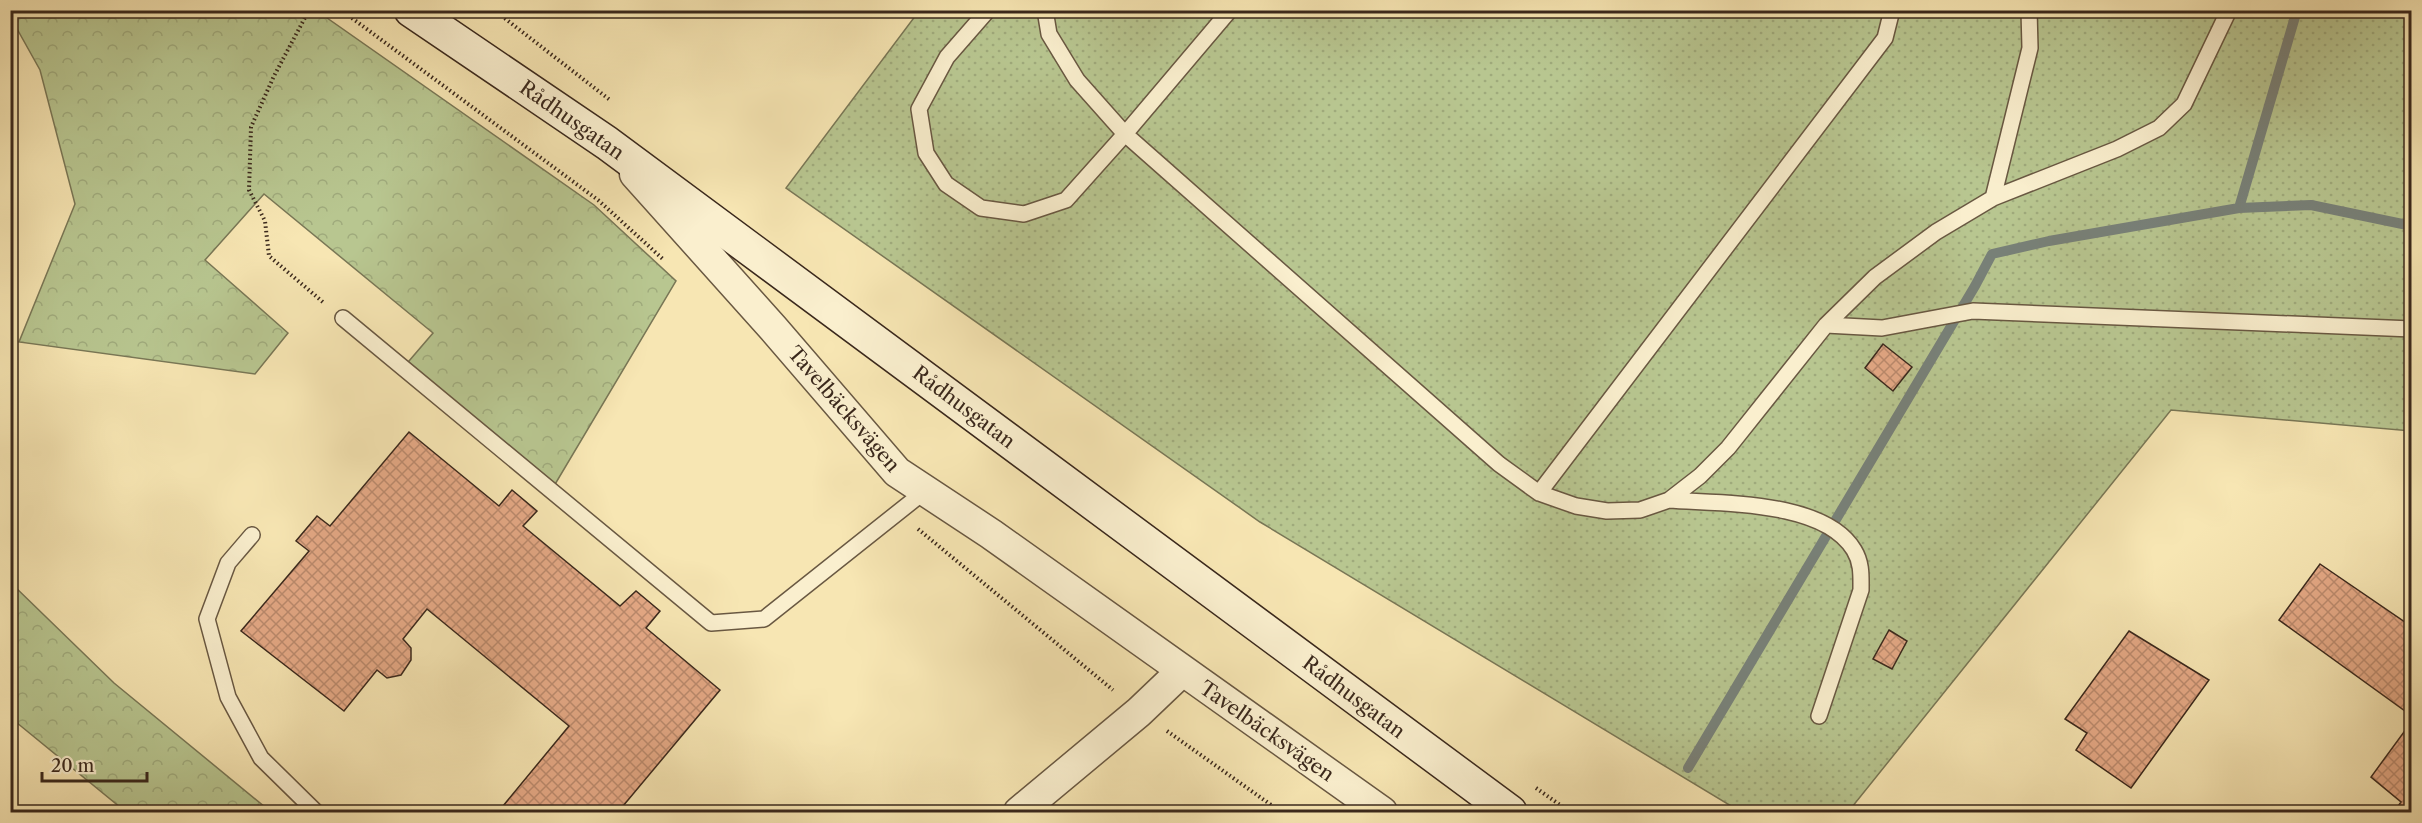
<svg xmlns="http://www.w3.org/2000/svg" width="2422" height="823" font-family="'Libre Caslon Text',serif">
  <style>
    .grass { fill: url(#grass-dots); stroke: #797756; stroke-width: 1.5 }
    .forest { fill: url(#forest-crowns); stroke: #797756; stroke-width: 1.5 }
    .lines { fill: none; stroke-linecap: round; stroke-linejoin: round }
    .stream { stroke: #788179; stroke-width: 10 }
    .building { fill: url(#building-cross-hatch); stroke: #3a281c; stroke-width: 1.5 }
    .lane-casing { stroke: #695842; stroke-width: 18 }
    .street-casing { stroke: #695842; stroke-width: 33 }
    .secondary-casing { stroke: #3a281c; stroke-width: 36 }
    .path { stroke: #3a281c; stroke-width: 4; stroke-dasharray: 1.5 3; stroke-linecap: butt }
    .lane { stroke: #faefce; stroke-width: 15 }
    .street { stroke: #faefce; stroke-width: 30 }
    .secondary { stroke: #faefce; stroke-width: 33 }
    .labels { text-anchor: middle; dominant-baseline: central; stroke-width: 5; stroke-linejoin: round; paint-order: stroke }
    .street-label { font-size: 20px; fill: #3a281c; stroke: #faefce }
  </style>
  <defs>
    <pattern id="grass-dots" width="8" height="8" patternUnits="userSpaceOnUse" patternTransform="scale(1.5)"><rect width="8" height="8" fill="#b8c690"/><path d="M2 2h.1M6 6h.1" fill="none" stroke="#9faa7c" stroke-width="1.8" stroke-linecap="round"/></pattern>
    <pattern id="forest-crowns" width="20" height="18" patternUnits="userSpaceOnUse" patternTransform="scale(1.5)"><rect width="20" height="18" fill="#b8c690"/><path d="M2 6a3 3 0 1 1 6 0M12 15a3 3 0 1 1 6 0" fill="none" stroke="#9faa7c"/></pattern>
    <pattern id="building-cross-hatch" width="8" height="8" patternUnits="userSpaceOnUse" patternTransform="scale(1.5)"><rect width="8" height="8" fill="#e5a986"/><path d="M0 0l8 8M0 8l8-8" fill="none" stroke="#bb8a6d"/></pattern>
  </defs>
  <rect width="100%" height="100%" fill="#f7e6b3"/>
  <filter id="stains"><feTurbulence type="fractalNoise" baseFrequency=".00333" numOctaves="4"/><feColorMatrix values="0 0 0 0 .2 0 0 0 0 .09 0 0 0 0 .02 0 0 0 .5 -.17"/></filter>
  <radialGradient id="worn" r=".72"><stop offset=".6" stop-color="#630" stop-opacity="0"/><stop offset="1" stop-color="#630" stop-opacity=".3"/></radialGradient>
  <path class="grass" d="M919,11h1492v420l-240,-21 -323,402h-107l-481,-290 -474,-334z"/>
  <path class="forest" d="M10,11h307l277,194 82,76 -125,210 -148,-123 30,-35 -169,-139 -59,66 83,73 -33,41 -236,-32 56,-138 -35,-134 -29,-52z
    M11,583l103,100 157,129h-145l-115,-94z"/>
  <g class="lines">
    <path class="stream" d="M2239,208l58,-198
      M1688,768l287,-482 17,-32 57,-13 190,-33 72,-3 101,21"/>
  </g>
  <path class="building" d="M1883,344l29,23 -19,24 -28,-23z
    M409,432l90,74 13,-16 25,21 -14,15 97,80 16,-15 24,20 -14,17 74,62 -102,122h-120l71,-86 -142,-117 -24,30 8,9v12l-10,15 -14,3 -10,-8 -33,41 -103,-80 68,-80 -13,-10 21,-25 13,10z
    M2320,564l92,63v89l-133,-96z
    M1889,630l18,11 -15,28 -19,-10z
    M2129,631l80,49 -78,108 -55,-38 11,-17 -22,-14z
    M2412,721v91h-18l7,-10 -30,-25z"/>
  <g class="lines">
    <defs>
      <path id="lane" d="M988,10l-41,47 -28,52 7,44 20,31 35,24 43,6 42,-14 59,-66 105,-124
        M1045,10l4,24 28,46 48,54 374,330 40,29 37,13 31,5 33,-1 29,-10 31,-24 28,-28 98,-123 49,-48 61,-45 57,-34 124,-49 42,-21 25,-24 45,-94
        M1993,198l37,-150 -1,-38
        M343,318l368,305 53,-4 161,-128
        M1826,325l56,3 91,-17 439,18
        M1539,493l346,-455 7,-28
        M1669,500c51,4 155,0 185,50 8,13 7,26 7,40l-42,126
        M252,535l-24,28 -21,56 21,78 33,61 55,54"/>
      <path id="street" d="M635,174l138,154 124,144 94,62 391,278
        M1019,812l120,-100 43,-41"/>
      <path id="secondary" d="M411,10l196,133 903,669"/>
    </defs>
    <use href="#lane" class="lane-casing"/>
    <use href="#street" class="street-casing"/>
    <use href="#secondary" class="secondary-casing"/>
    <path class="path" d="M309,10l-35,66 -23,51 -2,63 16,31 4,35 55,47
      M341,10l257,190 66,60
      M494,10l116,90
      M918,529l195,161
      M1167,731l114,81
      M1536,788l34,24"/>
    <use href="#lane" class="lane"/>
    <use href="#street" class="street"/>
    <use href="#secondary" class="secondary"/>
  </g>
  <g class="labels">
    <g class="street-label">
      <text transform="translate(572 120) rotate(35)">Rådhusgatan</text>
      <text transform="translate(964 407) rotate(37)">Rådhusgatan</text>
      <text transform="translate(844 409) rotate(49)">Tavelbäcksvägen</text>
      <text transform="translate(1354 697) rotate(37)">Rådhusgatan</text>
      <text transform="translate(1267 731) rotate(35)">Tavelbäcksvägen</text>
    </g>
  </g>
  <rect width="2422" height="823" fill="none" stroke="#f7e6b3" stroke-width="36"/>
  <rect x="12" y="12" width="2398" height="799" fill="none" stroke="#3a281c" stroke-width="3"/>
  <rect x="18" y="18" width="2386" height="787" fill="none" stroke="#3a281c" stroke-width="1.5"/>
  <path d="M42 772v9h105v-9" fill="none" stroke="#3a281c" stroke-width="3"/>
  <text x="51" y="772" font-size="18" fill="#3a281c" stroke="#faefce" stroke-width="4.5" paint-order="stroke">20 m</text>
  <rect width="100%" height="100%" filter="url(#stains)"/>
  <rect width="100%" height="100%" fill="url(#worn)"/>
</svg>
